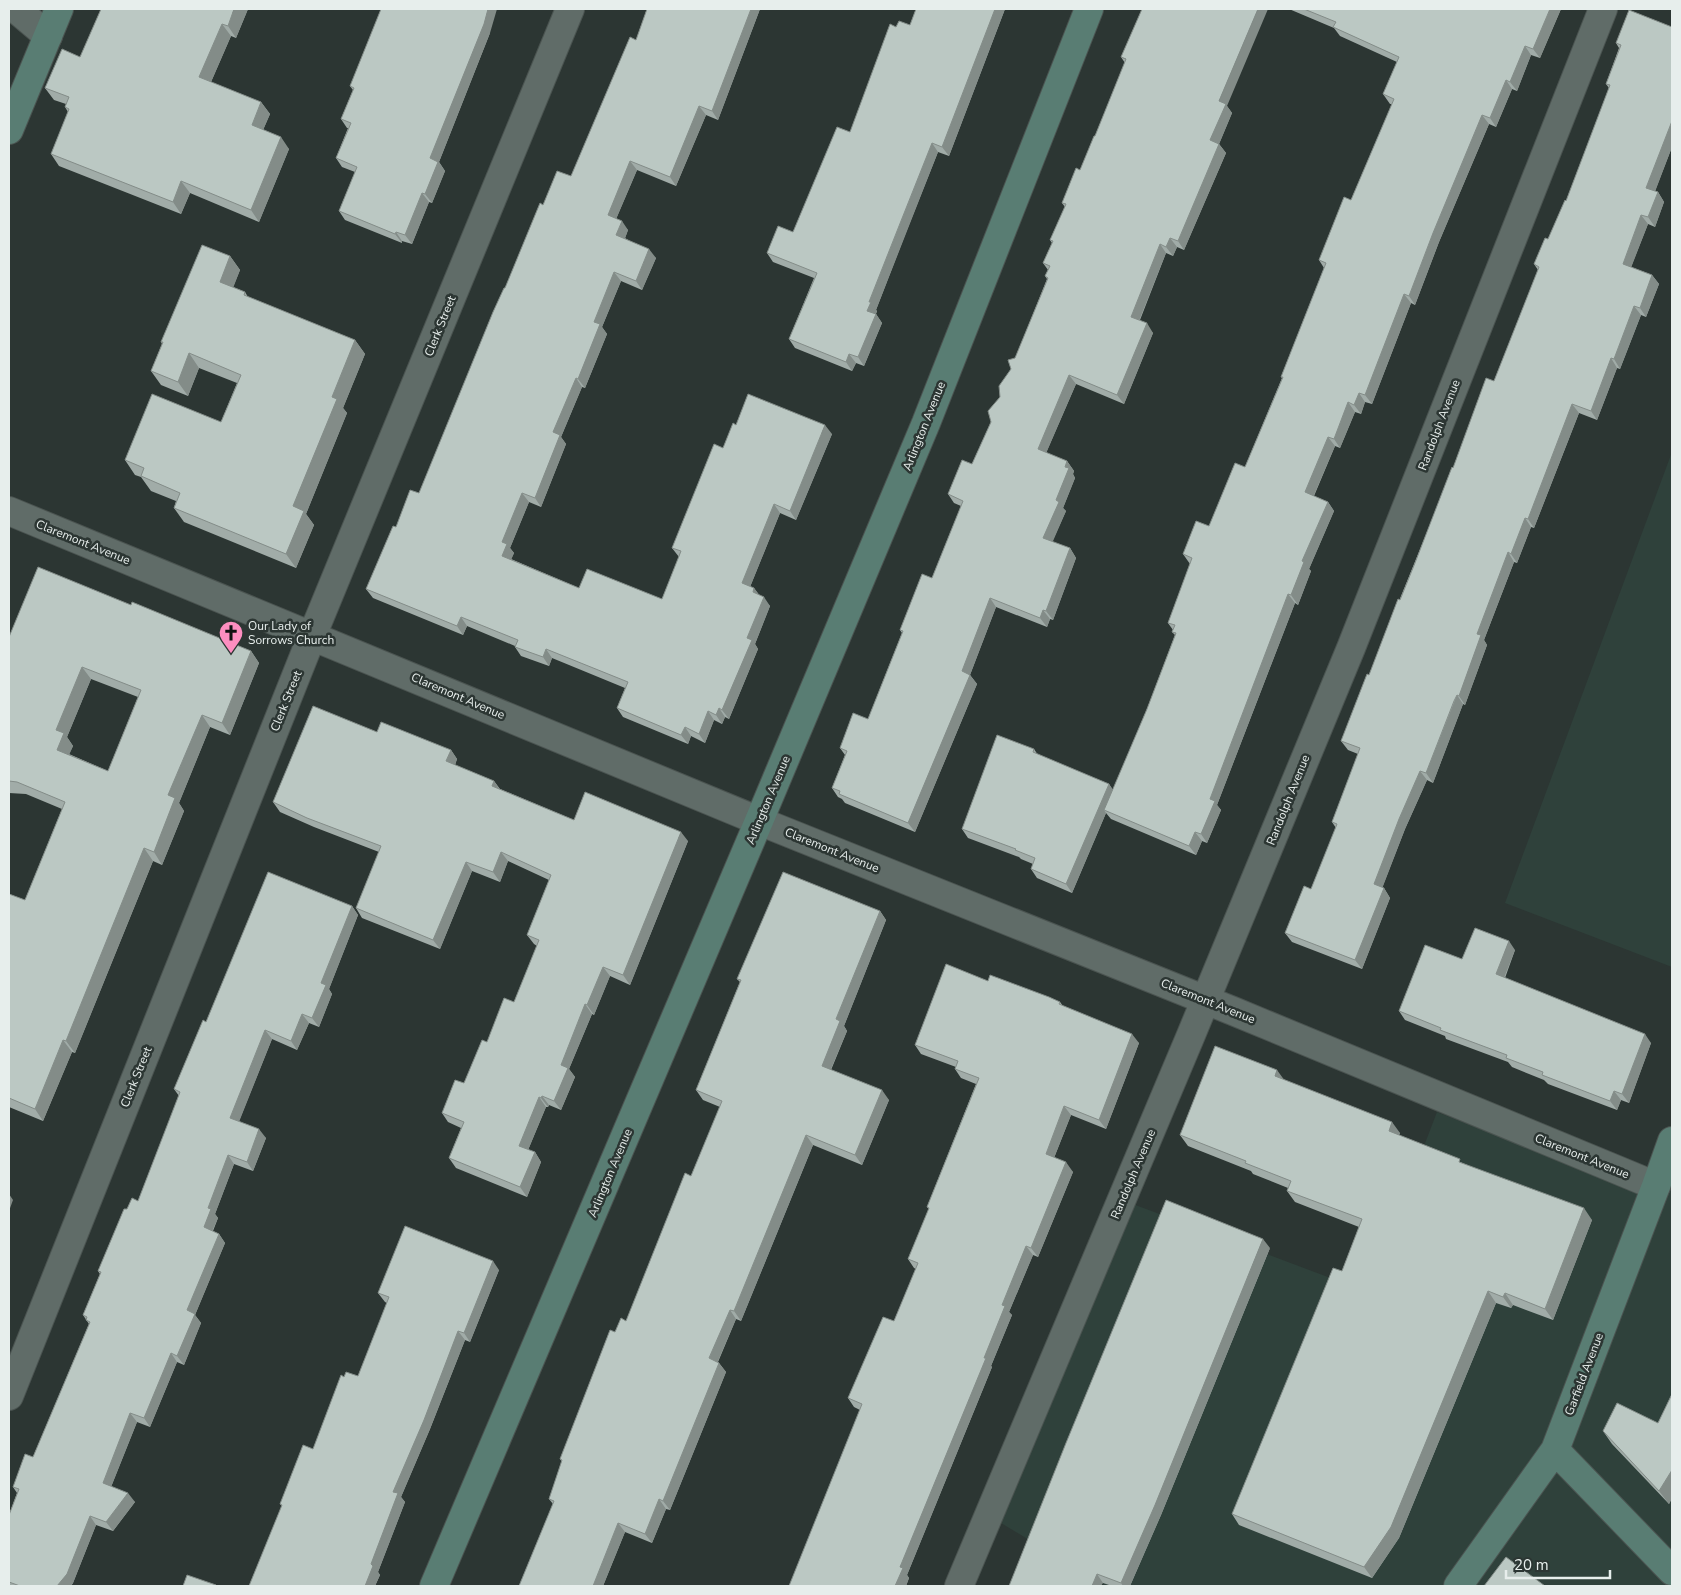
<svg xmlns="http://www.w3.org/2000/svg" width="1681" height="1595" font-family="'Nunito Sans',sans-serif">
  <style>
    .built { fill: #2f413b }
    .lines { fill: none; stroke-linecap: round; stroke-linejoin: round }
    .street-casing { stroke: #4b5451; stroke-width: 30 }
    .secondary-casing { stroke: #4b5451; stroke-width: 30 }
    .street { stroke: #606c68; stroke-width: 28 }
    .secondary { stroke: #597d73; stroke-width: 28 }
    .wall { fill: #a1aca8; fill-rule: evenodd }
    .shaded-wall { fill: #838c88 }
    .building { fill: #bbc8c3; stroke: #838c88; fill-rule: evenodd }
    .labels { text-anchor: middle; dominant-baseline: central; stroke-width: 5; stroke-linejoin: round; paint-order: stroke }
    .street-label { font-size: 12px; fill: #e7eeec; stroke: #2c3633 }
    .poi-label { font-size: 12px; fill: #e7eeec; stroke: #2c3633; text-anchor: start }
  </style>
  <rect width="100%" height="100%" fill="#2c3633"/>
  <path class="built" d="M1672,452v515l-167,-64z
    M1437,1112l226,88 9,-30v416h-566l-115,-69 131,-317 246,92z"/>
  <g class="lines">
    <defs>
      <path id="street" d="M16,9l32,27
        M9,511l750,310 474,190 423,175
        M9,1396l303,-760 258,-627
        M959,1586l232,-551 160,-387 252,-639"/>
      <path id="secondary" d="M9,130l50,-121
        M1555,1450l117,121
        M434,1586l325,-765 167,-398 163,-414
        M1458,1586l97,-136 101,-264 16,-45"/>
    </defs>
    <use href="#street" class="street-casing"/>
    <use href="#secondary" class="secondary-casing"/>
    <use href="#street" class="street"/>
    <use href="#secondary" class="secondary"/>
  </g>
  <path class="wall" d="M248,9l-12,29 -5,-2 -20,46 50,20 9,12 -7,16 26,19 -30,73 -69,-29 -9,21 -122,-48 -8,-12 17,-42 -3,-5 1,-3 -12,-4 -9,-12 35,-31z
    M647,9h113l-42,111 -12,-5 -30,71 -39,-16 -21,49 12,11 -3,8 31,20 -14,32 -21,-9 -19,46 5,7 -22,54 -3,-1 -21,50 5,7 -25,63 -12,-5 -19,46 4,5 -3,6 68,29 83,11 17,-42 -7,-9 51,-100 13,-23 96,9 -36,86 -16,-7 -30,74 4,1 5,7 11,11 -15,38 3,5 -29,70 -4,-2 -3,7 -8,-4 -9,23 -14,-7 -3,8 -65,-27 -6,-9 8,-20 -73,-30 -3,8 -28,-10 -6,-9v-1l-48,-20 -4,9 -90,-37 -7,-9 30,-62 23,-34 86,-205 38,-83 28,-29 65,-136z
    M916,9h89l-56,147 -11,-4 -33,83 -29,75 1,1 -1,3 6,9 -18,43 -8,-3 -4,8 -57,-23 -6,-9 25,-61 -41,-16 -6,-9 26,-21 57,-100 46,-105 14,-2z
    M1289,9h272l-21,49 -9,-3 -14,36 -5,-2 -16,38 -7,-3 -50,118 -24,63 -4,-2 -39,101 -7,-2 -4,12 -6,-2 -15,36 -5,-2 -21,50 14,6 6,9 -25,58 2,2 -13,34 -3,-2 -78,202 4,5 -14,33 -5,-2 -6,14 -85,-36 -5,-6 -34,80 -35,-15 -6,-9 2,-5 -12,-5 -2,-2 -51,-19 -6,-9 72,-80 4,6 71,29 4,6 34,-81 28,-74 -3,-3 1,-2 -5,-7 22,-59 -7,-10 26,-28 36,-59 37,-89 -1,-1 43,-109 -5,-8 32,-60 41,-96h-2l-7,-10 14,-32 -57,-26 -6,-8z
    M1672,27v120l-17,44 3,1 6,10 -9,25 -7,-3 -17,43 21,8 7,9 -13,33 -5,-2 -21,54 -3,-1 -20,52 -18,-7 -45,115 -3,-1 -14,36 -3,-1 -30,78 3,5 -22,60 -2,-1 -30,79 -6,-3 -22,49 -23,59h2l6,10 -28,71 -70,-27 -7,-9 26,-44 25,-61 -4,-6 26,-68 -10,-4 -7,-9 28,-66 84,-207 41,-87 44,-111 -4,-6 14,-25 18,-38 43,-113 -3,-4 13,-36 -3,-5z
    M490,33l-51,129 6,9 -13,32 -3,-1 -17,42 -10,-3v2l-57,-23 -6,-9 16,-39 -13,-5 -6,-9 12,-30h-1l-6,-9 12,-29 -3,-4z
    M1121,57l106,49 5,7 -13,31 7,9 -42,97 -7,-3 -4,9 -7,-3 -26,67 13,13 -29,71 -48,-20 -30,69 21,8 7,10 -1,3 2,4 -12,30 3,3 -14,31 18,6 6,10 -23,62 -3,-1 -3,8 -51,-20 -26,68 7,9 -62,148 -70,-29 -3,-4 -4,-2 -6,-9 13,-33 -5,-7 28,-29 34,-86 -2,-3 32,-52 29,-72 -7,-3 -6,-9 24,-30 19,-42 20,-53 36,-90 -2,-3 3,-6 -5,-7 9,-20 -2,-3 15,-33 -3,-4 18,-33 15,-34 30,-73z
    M230,256l10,14 -7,17 12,5 3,5 107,43 10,14 -22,54 4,5 -41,101 8,11 -18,43 -112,-46 -10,-14 2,-7 -25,-10 -10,-14 -6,-2 -10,-15 96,-38 16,-39 -38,-15 -11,28 -27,-11 -10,-14 11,-27 -1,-2z
    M131,605l120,46 8,12 -29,72 -20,-8 -31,76 5,8 -22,54 -9,-4 -78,192 -3,-1 -29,69 -34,-14v-213l16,6 37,-91 -36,-15 -17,-1v-156zM91,679l47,18 -30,74 -39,-17 4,-8 -6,-9z
    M377,732l74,18 6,9 -2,6 39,16 6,8 74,31 114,21 -58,144 -20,-9 -16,39 -2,-1 -23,55 6,8 -14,33 -12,-5 -1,2h-2l-18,43 7,2 6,10 -14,35 -71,-29 -7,-10 12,-30 -13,-6 -6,-9 22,-30 23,-41 27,-40 23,-56 -3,-2 -7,-9 22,-55 -41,-19 -8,21 -28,-11 -32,78 -78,-31 -6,-10 23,-56 -65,-25 -34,-15 -7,-10z
    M352,906l6,9 -29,74 3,5 -13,33 -10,-4 -12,27 -25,-11 -33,82 27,17 -13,33 -19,-7 -19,50 3,4 -5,13 6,3 6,9 -30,72 6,8 -17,42 -7,-3 -27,65 -13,-5 -26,65 24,15 -22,29 -17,-6 -23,58 -2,3h-62v-71l8,-22 -4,-6 20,-30 56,-133 -6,-9 17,-41 -2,-3 29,-62 11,-8 41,-105 -5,-7 32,-67z
    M880,911l6,9 -42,106 3,5 -16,39 58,30 -27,65 -49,-20 -72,176 -5,-2 -18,43 1,1 7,9 -56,138 -4,-1 -14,34 -27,-11 -22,54h-84l34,-82 -4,-5 13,-37 -2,-3 55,-127 11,-11 65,-145 29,-69 -17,-7 -7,-10 44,-108 -3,-3z
    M1515,950l-10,28 146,65 -22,60 -8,-3 -4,10 -69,-26 -4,-4 -32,-13 -4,-5 -62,-23 -1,-3 -40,-16 -6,-9 63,-52z
    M988,981l72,21 3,4 76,37 -33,86 -35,-14 -17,43 19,14 -35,85 -5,-2 -24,57 3,3 -21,51 1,1 -85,208 2,3 -3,8 -46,-176 -6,-3 -6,-9 46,-77 22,-52 -2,-1 -6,-9 21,-50 -2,-2 49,-123 -15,-6 -6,-9 1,-2 -35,-13 -6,-9z
    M1284,1080l116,53 -1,2 193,85 -39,100 -40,-15 -2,3 -15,-5 -97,235 -27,40 -133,-53 -7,-11 110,-243 17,-44 -64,-25 -8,-11 1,-3 -35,-14 -2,-3 -63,-25 -8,-11z
    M1270,1248l-109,267 -31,71h-18l-9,-3 -94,3z
    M499,1270l-29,72 -5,-2 -35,89 -29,68 4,5 -27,70 2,3 -5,11h-126l33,-80 -2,-2 33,-55 31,-72 14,-1 29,-73 -2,-1 -7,-9z
    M1672,1394v104l-3,6 -57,-60 -9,-13 55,-8z"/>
  <path class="shaded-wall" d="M234,9h14l-12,29 -8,-12z
    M488,9h9l-7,24 -51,129 6,9 -13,32 -7,-9 5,-36z
    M751,9h9l-42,111 -6,-9z
    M995,9h10l-56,147 -7,-9z
    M1258,9h10l-41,97 5,7 -15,36 -7,-9 9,-39z
    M1550,9h11l-21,49 -7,-9z
    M222,24l9,12 -23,53 -9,-12z
    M1525,46l6,9 -14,36 -7,-9z
    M1506,80l6,9 -16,38 -6,-9z
    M261,102l9,12 -10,23 -8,-12z
    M699,106l7,9 -30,71 -6,-9z
    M1482,115l7,9 -50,118 -24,63 -6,-9 24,-63z
    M1672,121v26l-19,50 -7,-9z
    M281,137l8,12 -30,73 -8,-12z
    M932,143l6,9 -62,158 1,1 -4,9 -6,-9 2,-9z
    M1219,144l7,9 -42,97 -6,-9z
    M630,161l7,9 -23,54 -6,-9z
    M181,181l9,12 -9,21 -8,-12z
    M1658,192l6,10 -9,25 -7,-10z
    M422,193l7,9 -17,42 -7,-9z
    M1641,215l7,9 -19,49 -6,-9z
    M622,221l6,9 -5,14 -7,-9z
    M396,232l6,9v2l-7,-9z
    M1170,238l7,9 -4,9 -7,-9z
    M1160,244l6,9 -29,73 -6,-9z
    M649,249l7,9 -14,32 -6,-9z
    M230,256l10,14 -10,26 -10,-14z
    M614,272l7,9 -19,46 5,7 -22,54 -7,-9 16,-57z
    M1652,275l7,9 -13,33 -6,-9z
    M1404,294l7,9 -39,101 -7,-9z
    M1634,306l7,9 -21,54 -6,-10z
    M876,314l6,9 -18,43 -6,-9z
    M1147,323l6,10 -29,71 -7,-9z
    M355,340l10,14 -22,54 4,5 -41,101 8,11 -18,43 -10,-14 7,-48 39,-109z
    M189,353l10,15 -11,28 -10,-14z
    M849,354l7,9 -4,8 -6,-9z
    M1611,358l6,10 -20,52 -6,-9z
    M1069,375l7,9 -32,74 -6,-9z
    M576,378l6,9 -21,50 5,7 -25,63 -6,-9 18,-66z
    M1359,393l6,9 -4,12 -7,-9z
    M1348,402l7,10 -15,36 -6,-9z
    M1572,404l7,9 -45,115 -6,-9z
    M825,425l7,9 -36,86 -6,-9z
    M1328,437l7,9 -24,56 -6,-10z
    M1067,461l7,10 -1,3 2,4 -12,30 3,3 -16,37 -7,-10 13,-38z
    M522,493l7,9 -19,46 4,5 -5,12 -7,-9v-14z
    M1328,502l6,9 -25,58 2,2 -13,34 -7,-10 11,-34z
    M774,504l6,9 -32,79 -6,-9z
    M1525,518l6,9 -14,36 -6,-9z
    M1070,548l6,10 -23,62 -7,-9z
    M1508,552l6,10 -30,78 3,5 -22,60 -6,-9 18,-62z
    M754,588l7,9 -8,-5z
    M1288,594l7,9 -78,202 4,5 -14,33 -6,-9 9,-35z
    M764,597l6,9 -15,38 3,5 -29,70 -7,-9 25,-72z
    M990,598l6,9 -26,68 7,9 -62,148 -7,-9 54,-152z
    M1043,610l7,9 -3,8 -7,-9z
    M461,617l6,9 -4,9 -6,-9z
    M546,649l6,9 -3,8 -6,-9z
    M251,651l8,12 -29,72 -8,-12z
    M82,667l9,12 -24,58 6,9 -7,16 -9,-12 -1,-20z
    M1457,695l6,9 -30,79 -7,-10z
    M719,708l6,9 -3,7 -6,-9z
    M708,711l6,9 -9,23 -6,-9z
    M202,715l8,12 -31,76 5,8 -22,54 -8,-13 14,-57z
    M685,727l6,9 -3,8 -7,-9z
    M451,750l6,9 -4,12 -7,-10z
    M1420,771l7,9 -22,49 -25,65 -6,-10 25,-65z
    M494,781l6,9 -8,-4z
    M1109,784l6,9 -11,17 2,3 -34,80 -6,-9z
    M681,832l7,9 -58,144 -7,-10z
    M1195,832l7,9 -6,14 -7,-9z
    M144,848l9,13 -78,192 -9,-12z
    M501,852l7,9 -8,21 -7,-10z
    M466,862l6,9 -32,78 -7,-9z
    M1384,888l6,10 -28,71 -7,-9z
    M352,906l6,9 -29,74 3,5 -13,33 -7,-9 9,-35z
    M880,911l6,9 -42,106 3,5 -19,45 -6,-10 14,-47z
    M1509,941l6,9 -13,33 -6,-9z
    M603,967l7,9 -16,39 -7,-10z
    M585,1004l7,10 -23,55 6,8 -14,33 -7,-9 7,-36z
    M302,1014l7,9 -12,27 -6,-9z
    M265,1030l7,9 -35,88 -7,-9z
    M1132,1034l7,9 -33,86 -7,-9z
    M1645,1034l6,9 -22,60 -7,-9z
    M63,1040l9,12 -29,69 -8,-12z
    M1277,1070l8,11 -10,-5z
    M882,1090l7,10 -27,65 -7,-10z
    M1614,1091l7,9 -4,10 -7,-9z
    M542,1096l7,9 -1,2 -7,-9z
    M539,1097l7,10 -20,48 -7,-9z
    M1064,1106l7,9 -19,48 -6,-9z
    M1392,1122l8,11 -4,9 -7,-11z
    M259,1129l7,9 -13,33 -6,-9z
    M806,1135l7,10 -72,176 -7,-10z
    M535,1152l6,10 -14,35 -7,-10z
    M228,1155l6,9 -19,50 3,4 -8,18 -6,-9 4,-19z
    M1066,1162l7,10 -35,85 -7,-9z
    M9,1194l4,6 -4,11z
    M1584,1208l8,12 -39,100 -8,-11z
    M219,1234l6,9 -30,72 6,8 -17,42 -7,-9 10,-46z
    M1263,1239l7,9 -109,267 -31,71h-7l-2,-3z
    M1026,1246l7,9 -24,57 3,3 -21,51 1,1 -85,208 2,3 -3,8h-11l5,-19 84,-209 18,-53z
    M493,1261l6,9 -29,72 -6,-9z
    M1488,1291l8,12 -97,235 -27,40 -8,-11z
    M1505,1293l8,12 -2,3 -8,-11z
    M730,1310l6,9 -21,49 -6,-10z
    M458,1331l7,9 -35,89 -29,68 4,5 -27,70 2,3 -5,11h-10l6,-22 22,-72z
    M171,1353l6,9 -27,65 -6,-9z
    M719,1363l7,9 -56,138 -7,-9z
    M130,1413l7,9 -28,70 -6,-9z
    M1672,1470v28l-3,6 -10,-13z
    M128,1493l7,9 -22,29 -7,-9z
    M659,1499l7,10 -14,34 -7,-9z
    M90,1516l6,9 -23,58 -2,3h-14z
    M618,1523l7,9 -22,54h-10z
    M1097,1574l6,9 -2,3h-9z"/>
  <path class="building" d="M101,9h133l-6,17 -6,-2 -23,53 62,25 -9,23 29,12 -30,73 -70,-29 -8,21 -122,-48 18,-45 -4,-2 4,-10 -24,-9 17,-39 18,8z
    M381,9h107l-4,15 -54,134 8,4 -13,32 -3,-1 -17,42 -9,-3 -1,2 -56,-23 18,-44 -21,-9 15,-35 -10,-4 13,-31 -4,-2z
    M647,9h104l-39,102 -13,-5 -29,71 -40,-16 -22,54 14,6 -6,14 33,14 -13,32 -22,-9 -20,50 6,2 -22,55 -2,-1 -23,54 7,3 -25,63 -13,-5 -20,49 5,2 -5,12 77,32 8,-19 75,30 19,-48 -9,-3 42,-104 9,4 10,-25 3,2 12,-31 77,31 -35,86 -16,-7 -32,79 12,5 -1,4 11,5 -17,41 5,2 -30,70 -3,-2 -3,7 -8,-4 -9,23 -14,-7 -4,8 -64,-27 11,-26 -82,-33 -3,8 -28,-10 3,-7 -57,-23 -4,9 -91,-37 27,-63 3,1 14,-37 9,3 74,-181 11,-24h1l35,-85 3,2 14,-34 14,5 59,-139 6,3z
    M916,9h79l-53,138 -10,-4 -33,83 -30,76h2l-4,9 9,3 -18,43 -9,-3 -3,8 -57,-23 28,-66 -50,-20 11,-27 15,6 44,-105 13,5 40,-108 6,3 3,-6 11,4z
    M1142,9h116l-39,92 7,3 -16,36 9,4 -41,97 -8,-3 -4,9 -6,-3 -29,73 16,6 -30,72 -48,-20 -31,74 29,12 -2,6 4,1 -13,32 3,2 -16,36 27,10 -24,63 -3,-1 -3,8 -50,-20 -28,73 8,4 -62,148 -69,-29 1,-3 -8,-3 15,-37 -7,-3 13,-35 15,6 35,-88 -3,-1 22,-56 10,4 31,-77 -15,-7 14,-34 10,4 19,-42 -3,-11 12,-14 -1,-11 12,-17 -3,-9 7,-2 33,-80 -3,-2 5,-10 -7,-3 10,-22 -3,-1 16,-36 -4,-1 14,-35 4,2 14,-34h1l31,-77 -5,-2z
    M1304,9h246l-17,40 -8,-3 -15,36 -4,-2 -16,38 -8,-3 -49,118 -24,63 -5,-2 -39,101 -6,-2 -5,12 -6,-3 -14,37 -6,-2 -23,55 23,10 -26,59 2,1 -13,33 -3,-1 -78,205 5,2 -14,33 -6,-2 -6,14 -85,-36 43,-101 29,-76 -4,-1 3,-7 -7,-2 24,-65 -9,-4 13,-33 13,5 26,-63 10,4 38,-90h-2l13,-33 32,-81 -7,-3 25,-63 7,3 43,-101 -11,-5 16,-37 -66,-30 3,-5z
    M1629,10l43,17v94l-26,67 12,4 -10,25 -7,-2 -18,49 29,11 -12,33 -6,-2 -20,53 -3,-1 -20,53 -19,-7 -44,115 -3,-1 -14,36 -3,-2 -31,82 4,1 -22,61 -2,-1 -3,6 -28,72 -6,-2 -21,48 -25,65 10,4 -29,72 -70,-27 19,-47 7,3 26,-65 -5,-2 28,-74 -19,-7 26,-67 2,1 29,-76 2,1 15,-37 37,-96 1,1 33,-90 8,3 45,-114 -5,-3 11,-26 3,1 17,-39 1,1 44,-116 -4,-1 15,-39 -5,-2z
    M202,245l28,11 -10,26 25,10 -1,3 111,45 -23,57 5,2 -44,107 11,5 -18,43 -112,-46 6,-15 -39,-17 3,-8 -19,-8 27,-66 69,28 20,-47 -52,-22 -11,29 -27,-11 12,-29h-2z
    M38,567l93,38 1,-3 119,49 -29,72 -20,-8 -34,80 7,3 -21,54 -10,-4 -78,193 -3,-1 -28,69 -26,-11v-204l16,6 40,-98 -48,-20 -8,-1v-144zM82,667l59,23 -33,81 -51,-21 7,-17 -8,-3z
    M313,706l64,26 4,-10 70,28 -5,11 48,20 -2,5 82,34 11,-28 96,40 -58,143 -20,-8 -16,38 -2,-1 -24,61 7,3 -14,33 -12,-5 -1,2 -2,-1 -20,49 16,6 -15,35 -71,-29 15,-36 -22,-9 13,-33 9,3 18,-43 5,2 17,-44 10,4 25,-62 -12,-5 24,-60 -50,-23 -8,20 -27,-10 -33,78 -77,-32 25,-62 -74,-28 -34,-16z
    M997,735l37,14 -1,3 76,32 -43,100 -35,-15 4,-11 -20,-8 1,-1 -54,-20z
    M268,872l84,34 -31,77 5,2 -14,33 -10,-4 -11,27 -26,-11 -35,88 29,11 -12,33 -19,-7 -20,53 3,1 -7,18 15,7 -32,76 8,4 -18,42 -6,-3 -27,65 -14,-5 -27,70 25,10 -22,29 -16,-6 -23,58 -10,12h-37l-11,-4v-67l10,-26 -6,-2 12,-33 8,3 57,-135 -4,-2 1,-3 -4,-2 18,-43 -3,-1 26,-62h3l5,-11 6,3 42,-109 -6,-3 29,-69 3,2z
    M783,872l97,39 -44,108 4,2 -18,45 60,24 -27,65 -49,-20 -72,176 -4,-1 -21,48 10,5 -56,138 -4,-2 -14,35 -27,-11 -25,63h-74l35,-85 -5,-2 13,-39 -2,-1 50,-129 5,2 6,-14 5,3 59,-148 6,3 31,-75 -26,-11 45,-110 -4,-1z
    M1475,928l34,13 -13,33 149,60 -23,60 -8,-3 -4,10 -68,-26 1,-3 -37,-14 1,-3 -67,-25 1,-2 -42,-17 26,-66 37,14z
    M946,964l42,17 2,-6 59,22 11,5 -1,2 73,30 -33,86 -35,-14 -18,48 20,8 -35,86 -5,-2 -24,59 3,1 -21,52h2l-86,209 3,1 -8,18h-106l73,-182 -14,-6 35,-81 11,4 24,-58 -10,-4 21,-51 -2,-1 52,-129 -24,-9 3,-8 -43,-16z
    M1215,1046l62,24 -2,6 117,46 -3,9 71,28 -1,3 125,46 -39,101 -40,-16 -2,4 -15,-6 -97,236 -27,40 -132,-53 101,-246 9,3 20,-52 -75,-28 4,-10 -46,-18 1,-2 -66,-26z
    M1166,1200l97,39 -108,266 -34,78 -24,-9 -5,12h-83l57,-143z
    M405,1226l88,35 -29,72 -6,-2 -34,89 -31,72 5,1 -27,71 2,2 -8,20h-116l33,-81 -2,-1 23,-59 10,4 28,-74 3,2 2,-5 12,4 31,-79 -11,-4z
    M1672,1394v76l-13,21 -56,-60 14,-28 41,20z
    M1506,1557l39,29h-61z
    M187,1575l29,10 -1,1h-32z"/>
  <defs>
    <symbol id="church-pin" viewBox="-11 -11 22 30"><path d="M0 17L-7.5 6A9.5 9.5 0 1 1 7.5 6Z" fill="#fd8ec0" stroke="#2c3633"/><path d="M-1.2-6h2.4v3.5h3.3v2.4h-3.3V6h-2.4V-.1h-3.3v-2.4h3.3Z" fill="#111"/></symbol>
  </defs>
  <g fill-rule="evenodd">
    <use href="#church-pin" x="217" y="619" width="28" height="38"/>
  </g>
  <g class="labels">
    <g class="street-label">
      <text transform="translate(440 326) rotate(-68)">Clerk Street</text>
      <text transform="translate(1439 425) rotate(-69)">Randolph Avenue</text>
      <text transform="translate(924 426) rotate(-68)">Arlington Avenue</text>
      <text transform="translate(83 542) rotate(22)">Claremont Avenue</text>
      <text transform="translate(458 696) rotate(23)">Claremont Avenue</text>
      <text transform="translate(286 701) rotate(-68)">Clerk Street</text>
      <text transform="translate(768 800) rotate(-67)">Arlington Avenue</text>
      <text transform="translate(1288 800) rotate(-68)">Randolph Avenue</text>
      <text transform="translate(832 850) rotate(22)">Claremont Avenue</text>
      <text transform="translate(1208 1001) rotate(22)">Claremont Avenue</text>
      <text transform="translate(136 1077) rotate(-68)">Clerk Street</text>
      <text transform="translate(1582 1156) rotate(22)">Claremont Avenue</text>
      <text transform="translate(610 1173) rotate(-67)">Arlington Avenue</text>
      <text transform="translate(1133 1174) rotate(-67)">Randolph Avenue</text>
      <text transform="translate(1584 1374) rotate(-69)">Garfield Avenue</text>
    </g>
    <g class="poi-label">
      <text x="248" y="626">Our Lady of<tspan x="248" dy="14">Sorrows Church</tspan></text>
    </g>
  </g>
  <rect width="1681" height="1595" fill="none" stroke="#e7eeec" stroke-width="20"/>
  <path d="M1506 1570v8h104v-8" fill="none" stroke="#e7eeec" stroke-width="2.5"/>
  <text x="1514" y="1570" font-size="15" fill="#e7eeec" stroke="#2c3633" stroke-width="4" paint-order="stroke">20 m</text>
</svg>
